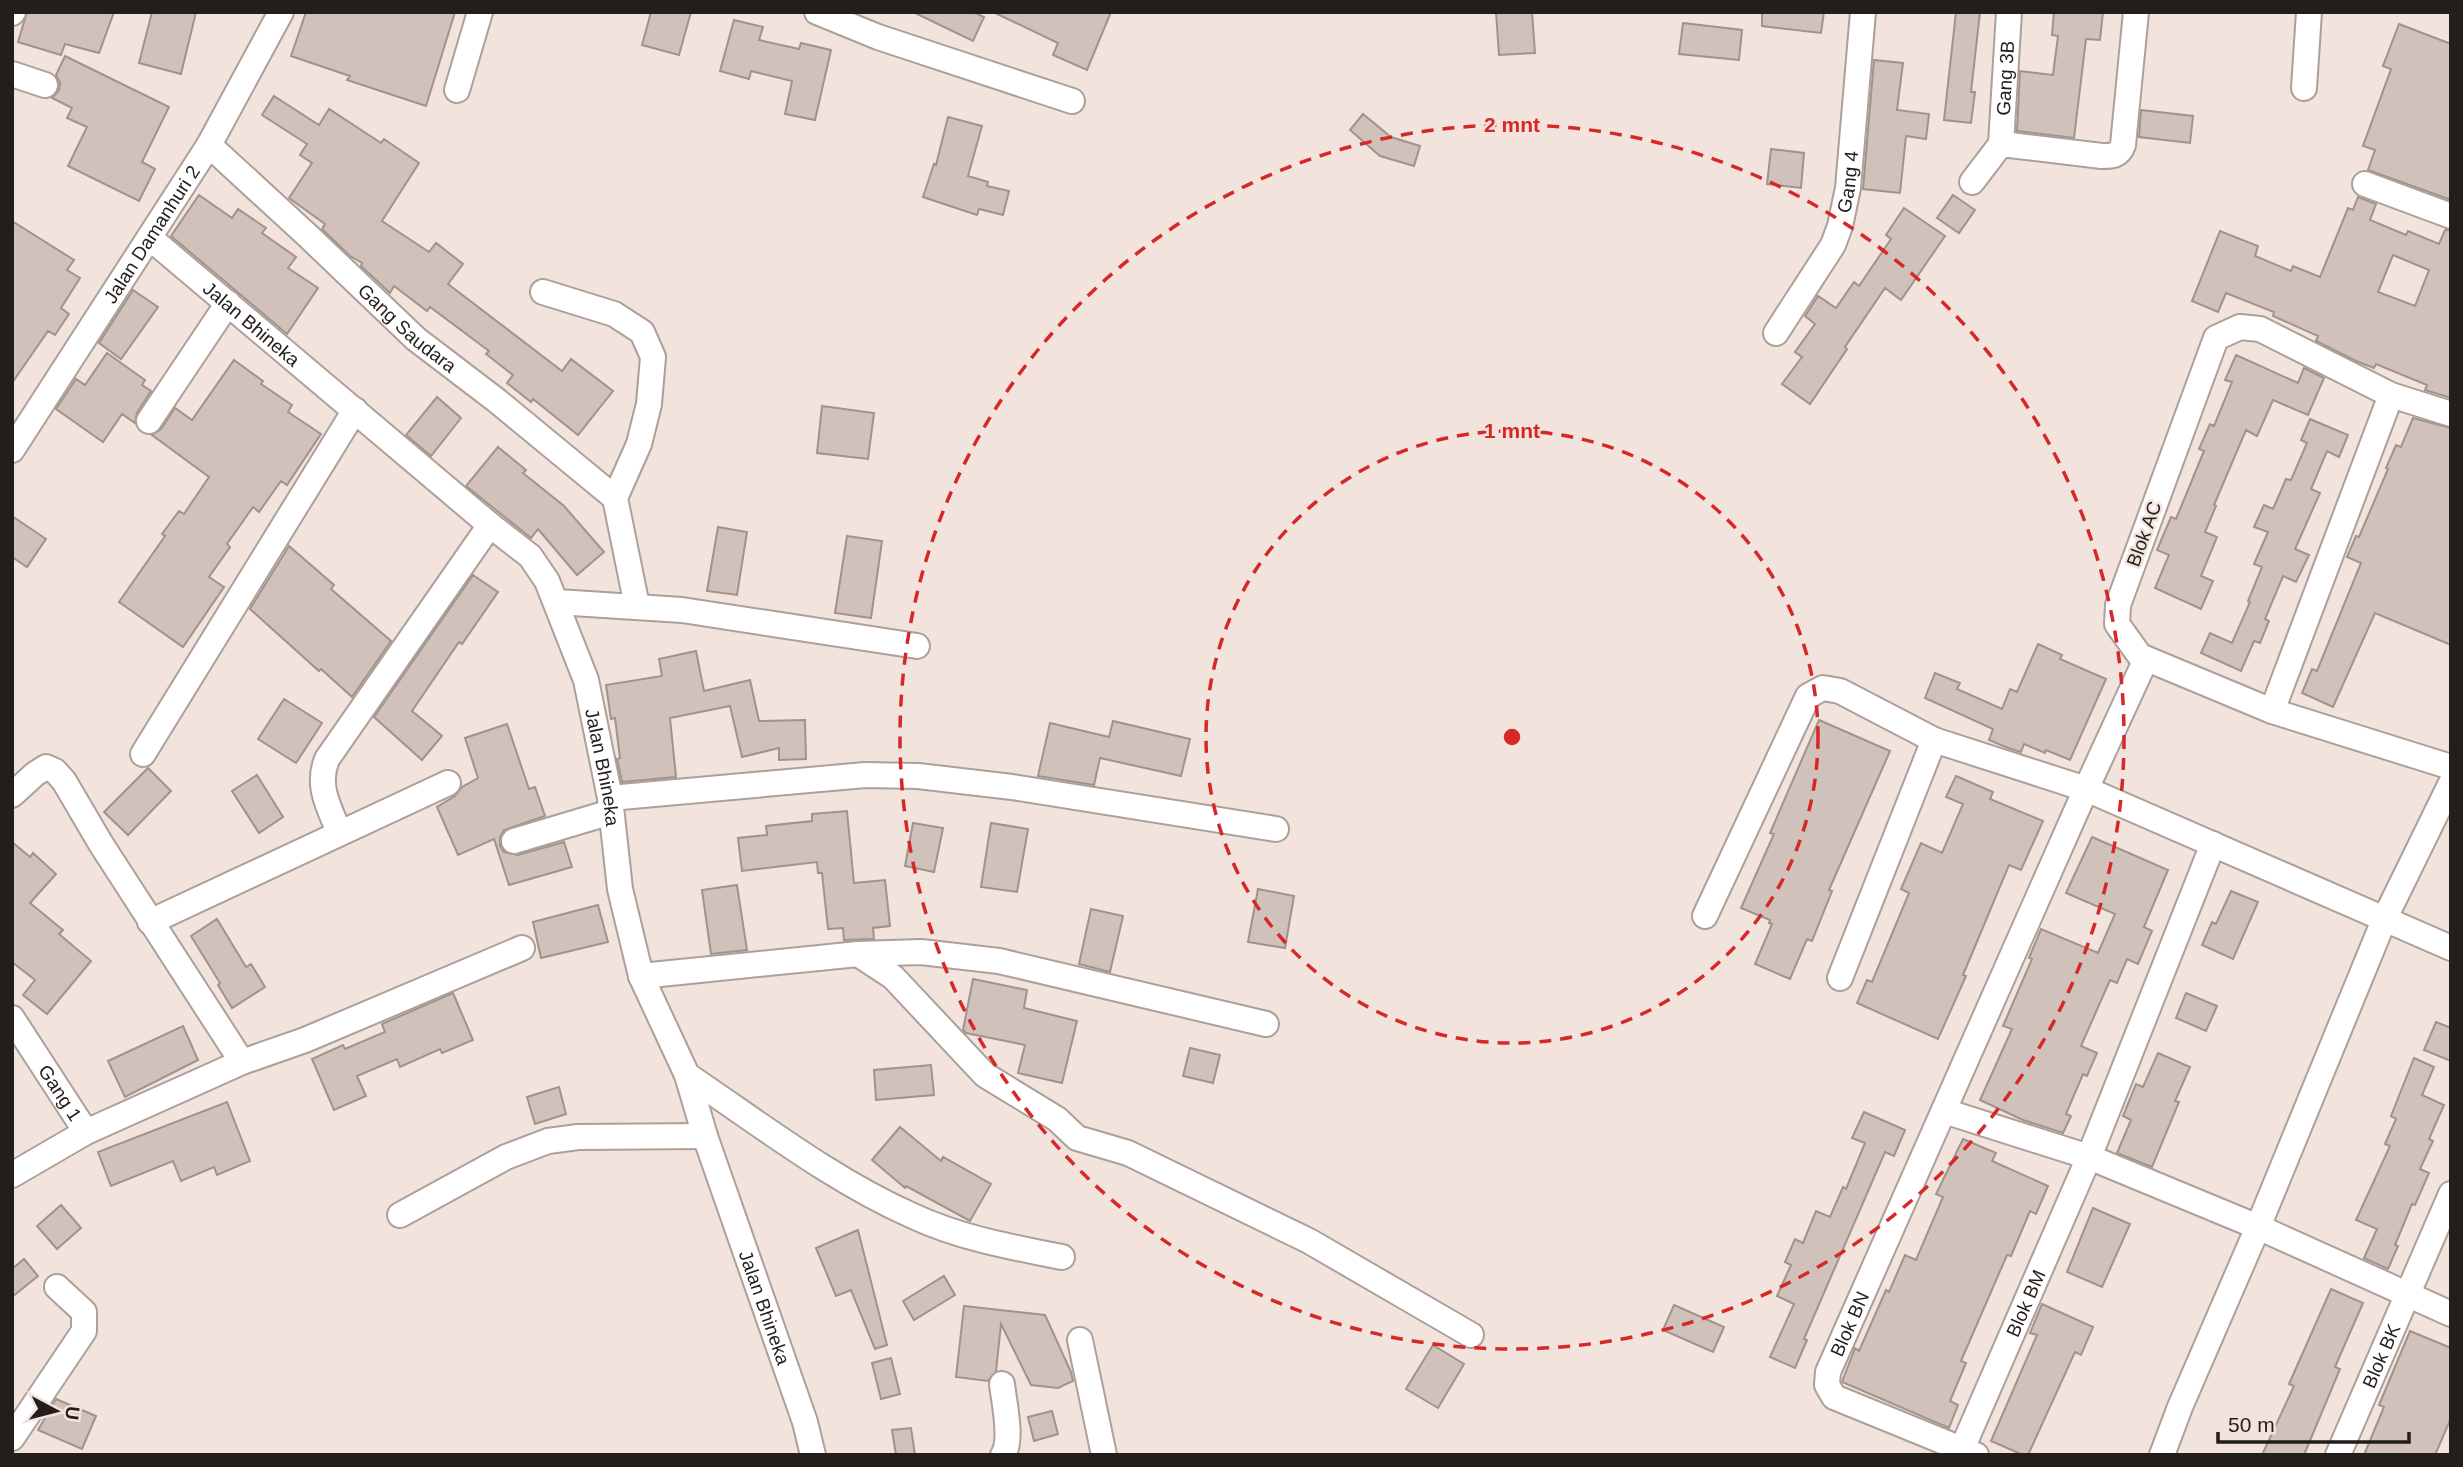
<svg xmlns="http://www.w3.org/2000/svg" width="2463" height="1467" font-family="Helvetica,sans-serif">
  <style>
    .building { fill: #d0c1bb; stroke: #a0928c; stroke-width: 2; fill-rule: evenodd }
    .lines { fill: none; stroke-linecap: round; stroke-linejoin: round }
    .minor-casing { stroke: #ad9f99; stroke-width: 28 }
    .minor { stroke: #fff; stroke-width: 24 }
    .ring { fill: none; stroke: #d62828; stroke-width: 3.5; stroke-dasharray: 12 9 }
    .labels { text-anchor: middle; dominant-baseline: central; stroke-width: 5; stroke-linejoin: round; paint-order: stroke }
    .street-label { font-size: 19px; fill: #231d1b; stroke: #f2e3dc }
    .centre { fill: #d62828; stroke: #f2e3dc; stroke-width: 3.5 }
    .ring-label { font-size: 21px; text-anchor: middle; font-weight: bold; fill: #d62828; stroke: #f2e3dc; stroke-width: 5; stroke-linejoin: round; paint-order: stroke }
  </style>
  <rect width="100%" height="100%" fill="#f2e3dc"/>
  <path class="building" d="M27,12h87l-15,41 -34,-9 -4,11 -43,-13z
    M152,12h44l-15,62 -42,-11z
    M306,12h149l-29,94 -79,-26 3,-4 -59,-20z
    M651,12h40l-12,43 -37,-10z
    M913,12h60l11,5 -11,24z
    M993,12h118l-24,58 -34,-15 5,-12z
    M1496,12h36l3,41 -36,2z
    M1762,12h62l-3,21 -59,-7z
    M1956,12h24l-9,80h4l-4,31 -27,-3z
    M2054,12h49l-3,28 -14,-1 -12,99 -57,-7 3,-60 33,4 5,-39 -6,-1z
    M734,20l29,7 -4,13 40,9 2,-6 30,7 -16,70 -30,-6 7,-33 -41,-10 -2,8 -29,-8z
    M1683,23l59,7 -3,30 -60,-6z
    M2399,24l52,20v156l-83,-30 7,-20 -12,-4 28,-77 -8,-3z
    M65,56l104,51 -27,55 13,7 -16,32 -71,-35 19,-39 -20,-9 5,-10 -20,-10 7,-8 1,-7 -4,-8z
    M1874,60l29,3 -6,47 32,4 -3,25 -20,-3 -6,57 -37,-4z
    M274,96l45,29 10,-16 52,34 3,-4 35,24 -37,58 47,31 7,-9 27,21 -15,20 114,87 9,-12 42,32 -35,44 -45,-36 -2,3 -24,-19 6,-8 -27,-21 3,-3 -59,-44 -3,4 -33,-25 -4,7 -29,-27 1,-3 -12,-7 -28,-27 3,-5 -36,-26 23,-35 -12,-8 7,-11 -45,-29z
    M2141,110l52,6 -3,27 -51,-6z
    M1363,114l28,23 29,9 -6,20 -34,-10 -30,-26z
    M948,117l34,9 -14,50 20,6 -1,4 22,5 -6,24 -24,-6 -2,6 -54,-18 11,-33 2,1z
    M1771,149l33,4 -3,35 -34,-4z
    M199,195l33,23 6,-9 28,19 -4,5 34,24 -8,11 30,20 -31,46 -116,-98z
    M1953,195l22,15 -16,23 -22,-15z
    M2358,197l18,7 -6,16 36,15 2,-4 31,13 6,-14h6v168l-26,-8 2,-5 -51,-21 -2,4 -18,-7 -40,-20 2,-5 -45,-20 1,-4 -48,-19 -8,19 -26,-11 28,-70 38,15 -3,10 36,15 2,-5 27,11 28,-69 5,2zM2393,255l36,15 -14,36 -37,-14z
    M1904,208l41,28 -44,64 -16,-12 -40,59 2,2 -37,55 -28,-20 20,-27 -7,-5 20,-28 -10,-8 13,-20 18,12 18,-26 5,4 32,-47 -5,-4z
    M12,221l62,39 -7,10 13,8 -19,30 8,6 -14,21 -7,-4 -36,52z
    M133,290l25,17 -37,52 -22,-16z
    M107,353l38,27 -3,5 9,6 -14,22 -2,10 -13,-9 -19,28 -47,-33 20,-30 9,6z
    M2236,355l62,28 6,-15 20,10 -16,37 -35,-15 -16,36 -11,-6 -32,75 2,1 -11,26 12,5 -16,39 12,5 -12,28 -46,-21 14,-33 -12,-5 14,-33 5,2 28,-68 -5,-2 11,-25 4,2 18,-44 -7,-2z
    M234,360l29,21 -2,3 31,21 -4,7 33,22 -34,51 -6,-4 -22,31 -6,-5 -26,37 3,3 -21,30 15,10 -41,60 -64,-45 46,-66 -3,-2 17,-23 5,3 25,-37 -57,-42 9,-6 14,-21 17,12z
    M437,397l24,21 -30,38 -25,-21z
    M822,406l52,7 -6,46 -51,-6z
    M2413,418l38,10v217l-76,-32 -42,94 -31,-14 10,-24 5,2 44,-108 -14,-6 9,-21 3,1 29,-68 -2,-1 10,-23 5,2z
    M2310,419l38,16 -9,22 -12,-6 -16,38 9,4 -25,56 14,6 -13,27 -13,-6 -18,43 4,2 -9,22 -6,-2 -13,30 -40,-18 9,-20 22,10 18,-41 -2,-1 14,-34 -8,-3 14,-32 -14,-5 10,-22 9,4 13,-30 5,1 16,-37 -6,-3z
    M498,447l28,23 -3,3 41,33 40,46 -27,23 -39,-46 -7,9 -65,-52z
    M12,516l34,23 -19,28 -15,-10z
    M718,527l29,5 -10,63 -30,-4z
    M847,536l35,5 -11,77 -36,-5z
    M289,546l45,39 -3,4 60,52 -39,56 -31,-28 -2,2 -69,-62z
    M473,575l25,17 -36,52 -3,-2 -47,69 30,25 -20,24 -48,-43z
    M2038,644l24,11 -2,4 46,20 -36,81 -24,-10 -1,3 -21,-9 -3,8 -13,-4 -19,-8 4,-11 -68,-31 10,-25 25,10 -3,6 45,20 8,-20 7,3z
    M696,651l8,40 46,-11 9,41 46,-1 1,39 -27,1v-12l-37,9 -12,-51 -60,12 6,59 -54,5 -5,-23 3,-1 -5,-40 -4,1 -5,-34 56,-9 -3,-17z
    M284,699l38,24 -26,40 -38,-24z
    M1819,720l71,31 -61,139 3,1 -20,50 -5,-2 -17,40 -35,-15 17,-40 -3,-1 1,-3 -29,-12 33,-74 -4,-1z
    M1113,721l77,18 -9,37 -81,-18 -6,27 -56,-9 12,-53 59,14z
    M507,724l22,65 6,-2 10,29 -41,14 -4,7v9l4,6 14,3 46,-13 8,25 -63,18 -15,-46 -36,16 -21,-48 18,-11 7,-9 16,-9 -13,-40z
    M148,768l23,23 -43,44 -24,-23z
    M257,775l26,42 -24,16 -27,-42z
    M1956,776l37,16 -3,7 53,22 -22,49 -12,-5 -46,110 3,1 -28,63 -81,-36 10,-23 5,2 37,-89 -8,-4 20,-46 21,10 21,-49 -17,-7z
    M847,811l7,72 31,-3 5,46 -17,2 1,11 -30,1 -1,-12 -15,1 -6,-56h-4l-1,-11 -75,9 -4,-33 29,-3 -1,-9 46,-5v-7z
    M913,823l30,5 -9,44 -29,-6z
    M991,823l37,6 -11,63 -36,-5z
    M2092,837l76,33 -24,57 8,4 -14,33 -11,-5 -10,24 -7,-3 -29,66 16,7 -10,23 -4,-2 -17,40 5,2 -8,17 -40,-13 -43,-20 32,-71 -9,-3 29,-67 -3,-1 12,-29 57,24 17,-39 -49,-21z
    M12,842l18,15 3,-4 23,21 -26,29 33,27 -4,4 32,27 -44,53 -24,-19 12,-15 -23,-18z
    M737,885l10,65 -36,4 -9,-64z
    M1258,889l36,7 -9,52 -37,-6z
    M2231,891l27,11 -25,57 -31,-14 10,-23 4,2z
    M598,905l10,37 -67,16 -8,-36z
    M1091,909l32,7 -13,56 -31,-8z
    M217,919l29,48 5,-3 14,23 -33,21 -14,-23 2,-2 -29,-47z
    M973,979l54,11 -3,18 53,13 -15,62 -44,-10 7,-28 -59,-12 -3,-3z
    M453,993l20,47 -31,13 -2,-4 -40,18 -3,-8 -40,17 9,20 -32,14 -22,-51 31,-14 2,4 40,-17 -3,-8z
    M2186,993l31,13 -11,25 -30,-13z
    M2436,1022l15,6v33l-27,-11z
    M183,1026l15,34 -73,37 -17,-36z
    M1190,1048l30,7 -7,28 -30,-7z
    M2158,1053l32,14 -15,34 4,1 -27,65 -35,-14 14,-33 -8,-4 13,-32 7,3z
    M2414,1058l20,9 -12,28 22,10 -15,34 4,2 -13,28 9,4 -14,32 -3,-1 -17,41 3,1 -10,23 -24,-11 13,-29 -21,-9 34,-74 -5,-2 11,-25 -5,-3z
    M931,1065l3,30 -58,5 -2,-30z
    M559,1087l7,27 -31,10 -8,-27z
    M227,1102l23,59 -33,14 -3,-8 -33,14 -8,-20 -62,25 -13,-34z
    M1864,1112l41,18 -11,26 -9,-4 -81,187 3,1 -12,28 -25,-11 24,-53 -17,-8 14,-31 -6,-3 10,-23 8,4 13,-32 14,6 13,-30 3,2 19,-46 -13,-5z
    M900,1127l41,34 2,-4 48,27 -21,37 -64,-35 -1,2 -33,-28z
    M1963,1139l33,14 -4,8 56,25 -12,28 -6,-3 -19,45 -4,-1 -46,106 5,2 -16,38 8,4 -9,23 -107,-46 13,-34 4,3 27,-61 3,2 16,-37 11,5 27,-63 -7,-3z
    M61,1205l20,23 -24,21 -20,-23z
    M2093,1208l37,16 -28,63 -35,-15z
    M858,1230l29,115 -12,4 -24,-59 -15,6 -20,-48z
    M24,1259l14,17 -26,21v-28z
    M944,1276l11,19 -41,25 -11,-19z
    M2331,1289l32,14 -28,64 5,2 -36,86h-42l32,-69 -5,-2z
    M2042,1304l51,23 -12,28 -6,-3 -47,103h-5l-32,-14 46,-106 -7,-2z
    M1674,1305l50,22 -11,25 -50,-22z
    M964,1306l81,9 26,57 2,9 -15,7 -27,-3 -30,-61 -5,47 -8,10 -32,-4z
    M2410,1331l41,17v70l-16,37h-71l20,-48 -5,-2z
    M1433,1345l31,19 -26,44 -32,-19z
    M891,1358l9,36 -19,5 -9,-36z
    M56,1399l40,17 -14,33 -44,-19z
    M1052,1411l6,23 -24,7 -6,-24z
    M911,1428l4,27h-19l-4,-25z"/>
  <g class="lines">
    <defs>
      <g id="minor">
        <path d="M817,12l61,25 194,64"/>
        <path d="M12,13l1,-1"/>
        <path d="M12,74l33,11"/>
        <path d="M2304,88l5,-76"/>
        <path d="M457,90l23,-78"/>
        <path id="s1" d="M2001,144l8,-132"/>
        <path id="s2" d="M209,145l98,90 109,104 80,61 119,98"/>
        <path d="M1972,182l29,-38 101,12c10,0 17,0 21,-11l13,-133"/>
        <path d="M2365,184l86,32"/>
        <path id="s3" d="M150,238l340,287 40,31 17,25 39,99 24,118 10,91 21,87 46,99 18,61 100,286 8,33"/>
        <path d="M543,292l71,22 28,18 11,25 -4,47 -10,40 -24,54 22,108"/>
        <path id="s4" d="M1776,333l57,-88 7,-19 8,-38 15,-176"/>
        <path d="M2451,414l-60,-19 -131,-66 -20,-2 -24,11 -98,267 -1,19 23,32 132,55 179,56"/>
        <path d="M149,421l79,-118"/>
        <path id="s5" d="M12,450l197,-305 72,-133"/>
        <path d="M557,602l125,8 235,36"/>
        <path d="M2272,711l119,-316"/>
        <path d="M143,754l212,-344"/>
        <path d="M12,795l23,-21 11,-7 9,4 9,10 37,63 141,218"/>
        <path d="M610,798l255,-23 53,1 94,11 264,42"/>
        <path d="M339,832c-10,-25 -23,-46 -12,-73l163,-234"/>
        <path d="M514,841l97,-29"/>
        <path d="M1705,916l103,-220 15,-8 17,3 94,49 152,49 365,159"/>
        <path d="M150,922l298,-139"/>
        <path d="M858,954l35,23 92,98 72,44 20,19 51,15 181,88 162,94"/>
        <path d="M641,976l217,-22 63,-2 78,9 267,63"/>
        <path d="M1840,978l94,-238"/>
        <path id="s6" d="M12,1018l74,114"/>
        <path d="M687,1075c73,49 145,105 226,141 47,22 98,31 149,41"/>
        <path d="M1944,1111l145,46 169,70 193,87"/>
        <path d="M12,1175l74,-43 156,-70 63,-22 217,-92"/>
        <path d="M400,1215l106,-58 42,-16 30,-4 127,-1"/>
        <path d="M1080,1340l24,115"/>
        <path d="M1002,1384c2,19 11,56 1,71"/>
        <path d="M12,1438l72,-107v-19l-27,-25"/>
        <path id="s7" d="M1962,1449l127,-292 124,-313"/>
        <path id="s8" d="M1976,1455l-142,-58 -7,-12 1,-13 258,-583 60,-130"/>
        <path d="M2162,1455l18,-48 78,-180 126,-307 67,-137"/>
        <path id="s9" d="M2338,1455l113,-261"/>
      </g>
    </defs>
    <use href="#minor" class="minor-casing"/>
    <use href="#minor" class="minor"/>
  </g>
  <g class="ring">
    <circle cx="1512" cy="737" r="306"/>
    <circle cx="1512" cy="737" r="612"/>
  </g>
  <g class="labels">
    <g class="street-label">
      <text stroke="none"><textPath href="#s1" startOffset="66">Gang 3B</textPath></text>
      <text stroke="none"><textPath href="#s4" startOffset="170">Gang 4</textPath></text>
      <text stroke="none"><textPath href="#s5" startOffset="257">Jalan Damanhuri 2</textPath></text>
      <text stroke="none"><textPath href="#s3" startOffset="133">Jalan Bhineka</textPath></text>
      <text stroke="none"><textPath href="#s2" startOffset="270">Gang Saudara</textPath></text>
      <text transform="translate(2144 534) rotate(-70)">Blok AC</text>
      <text stroke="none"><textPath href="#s3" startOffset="721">Jalan Bhineka</textPath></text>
      <text stroke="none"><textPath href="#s6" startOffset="89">Gang 1</textPath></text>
      <text stroke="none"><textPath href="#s7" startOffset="159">Blok BM</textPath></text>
      <text stroke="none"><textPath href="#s3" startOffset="1288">Jalan Bhineka</textPath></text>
      <text stroke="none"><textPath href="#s8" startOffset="233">Blok BN</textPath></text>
      <text stroke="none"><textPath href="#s9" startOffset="108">Blok BK</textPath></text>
    </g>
  </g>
  <circle cx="1512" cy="737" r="10" class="centre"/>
  <g class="ring-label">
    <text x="1512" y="132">2 mnt</text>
    <text x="1512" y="438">1 mnt</text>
  </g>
  <rect width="2463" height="1467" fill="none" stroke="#231d1b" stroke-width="28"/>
  <g transform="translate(56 1411) rotate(97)" stroke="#f2e3dc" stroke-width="5" paint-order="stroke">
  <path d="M0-5L12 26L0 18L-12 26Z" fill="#231d1b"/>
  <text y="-10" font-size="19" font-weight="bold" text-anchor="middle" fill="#231d1b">U</text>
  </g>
  <path d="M2218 1432v10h191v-10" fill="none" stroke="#231d1b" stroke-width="3.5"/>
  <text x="2228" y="1432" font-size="21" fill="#231d1b" stroke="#f2e3dc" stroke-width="5" paint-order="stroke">50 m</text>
</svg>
